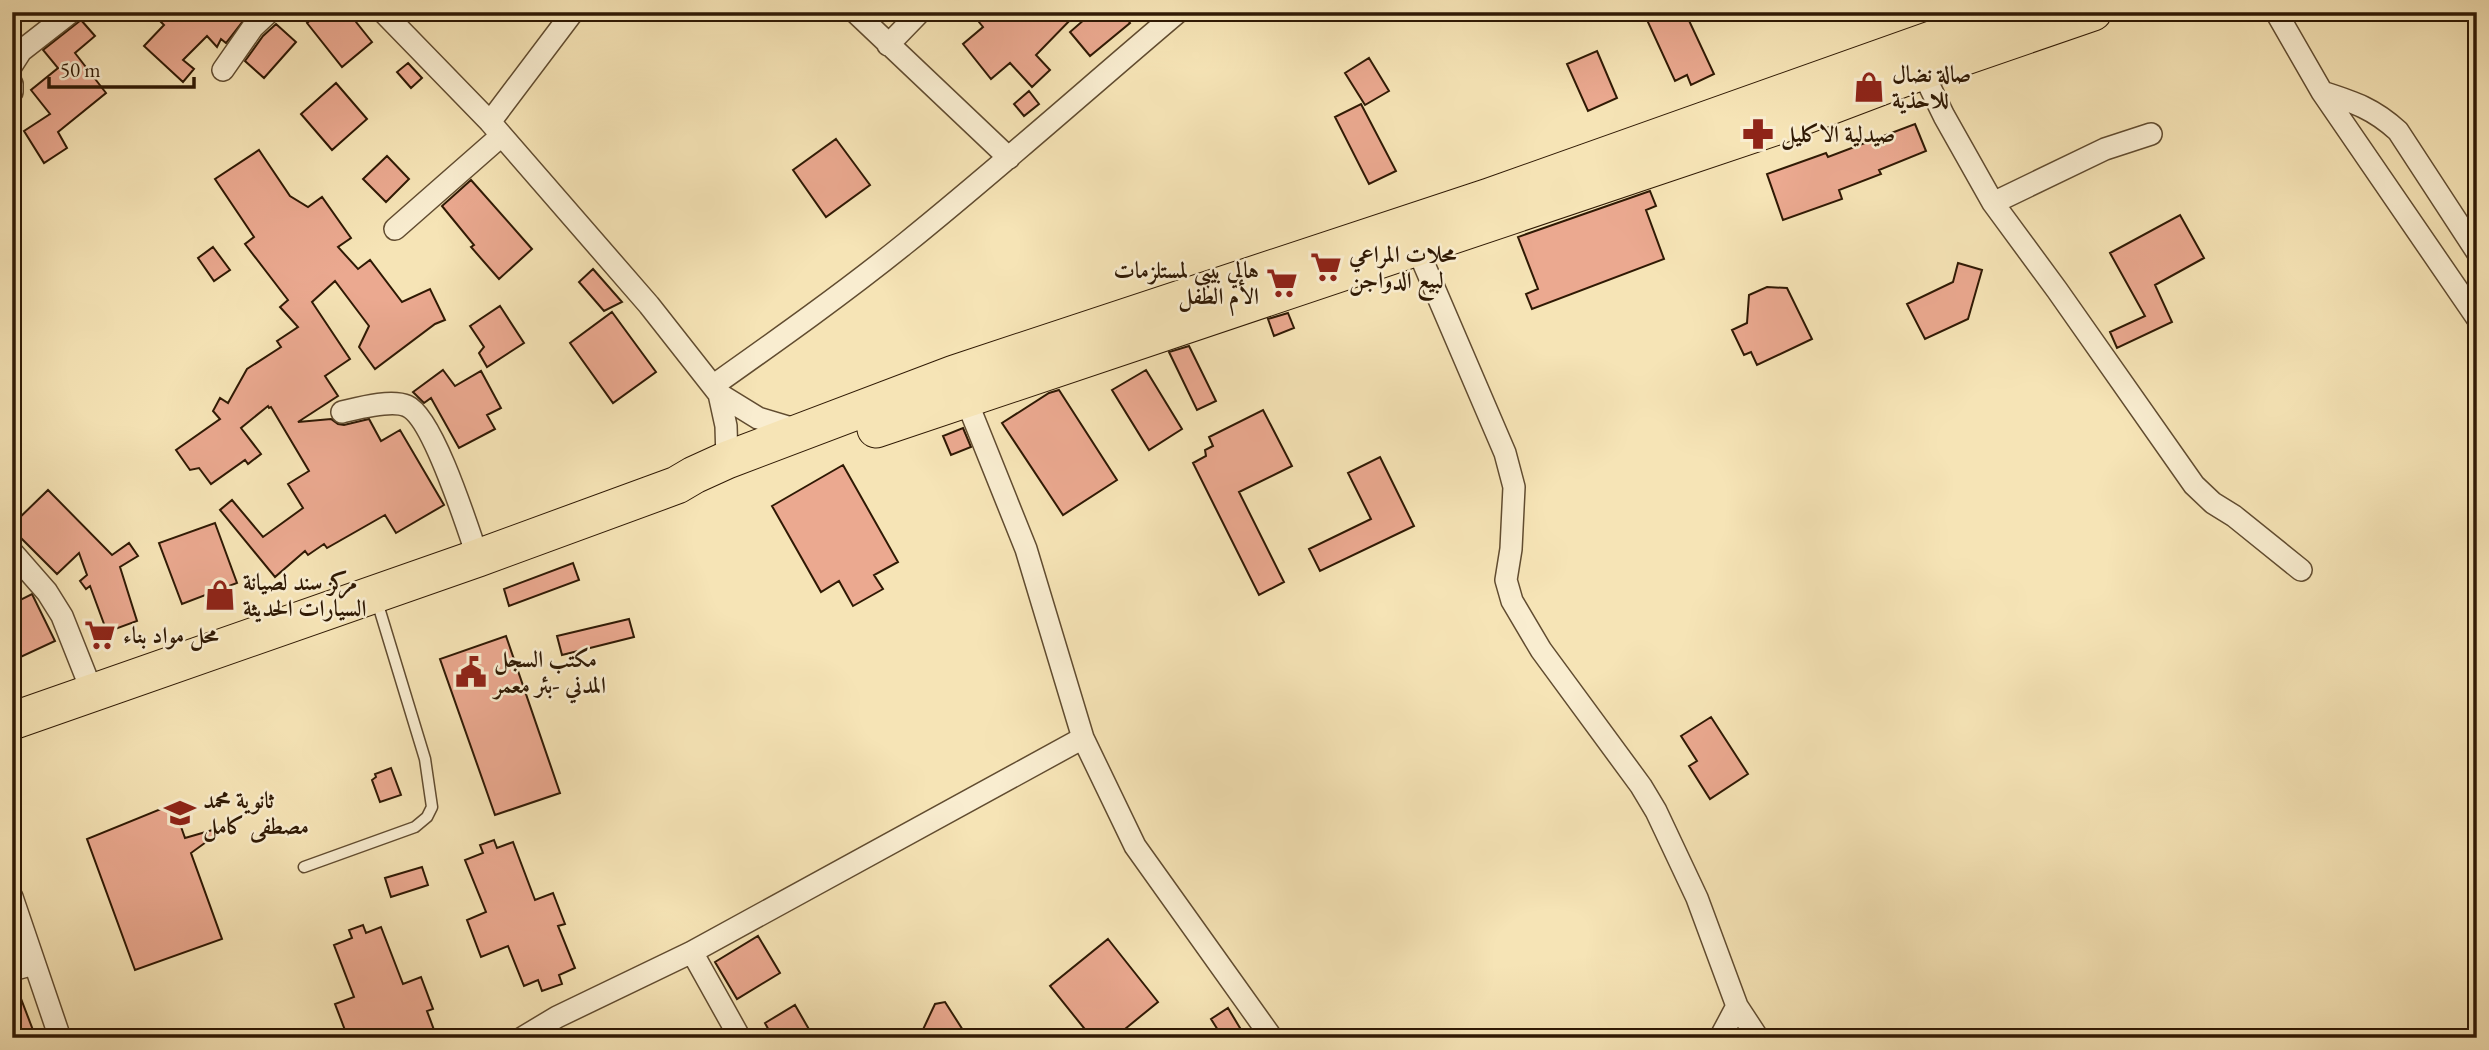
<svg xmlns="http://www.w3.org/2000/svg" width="2489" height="1050" font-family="'EB Garamond',Amiri,serif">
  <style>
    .building { fill: #eba990; stroke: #2f1904; stroke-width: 2 }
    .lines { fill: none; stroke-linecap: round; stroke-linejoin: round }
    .service-casing { stroke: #614c30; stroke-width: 13 }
    .minor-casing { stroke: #614c30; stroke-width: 24 }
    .trunk-casing { stroke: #2f1904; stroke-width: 39 }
    .service { stroke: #f9edd0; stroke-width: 10 }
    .minor { stroke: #f9edd0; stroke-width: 21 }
    .trunk { stroke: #f6e4b6; stroke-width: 37 }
    .labels { text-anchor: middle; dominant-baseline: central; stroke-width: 5; stroke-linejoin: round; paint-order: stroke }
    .poi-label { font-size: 23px; font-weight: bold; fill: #2f1904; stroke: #f9edd0; text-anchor: start }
  </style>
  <rect width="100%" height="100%" fill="#f6e4b6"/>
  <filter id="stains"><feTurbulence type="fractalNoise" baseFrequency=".00286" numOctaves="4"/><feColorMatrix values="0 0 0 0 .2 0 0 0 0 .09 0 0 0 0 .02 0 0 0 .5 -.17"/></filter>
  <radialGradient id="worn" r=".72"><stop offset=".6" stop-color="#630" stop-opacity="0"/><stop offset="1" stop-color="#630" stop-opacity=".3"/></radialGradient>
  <path class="building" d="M151,12h99l-24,31 -5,-4 -4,8 -10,-11 -24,24 11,9 -11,13 -39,-36 20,-21z
    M320,12h28l24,30 -30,25 -35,-44z
    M971,12h107l-42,43 14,15 -18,17 -22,-24 -19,16 -28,-35 20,-17z
    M1093,12h29l8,11 -40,33 -20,-24z
    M1662,12h23l29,62 -23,11 -4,-10 -12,6 -28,-61z
    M81,20l14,16 -20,17 31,40 -48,39 9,16 -23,15 -20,-32 26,-17 -19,-24 27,-22 -15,-18z
    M276,24l20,18 -32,36 -19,-17 18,-25z
    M1597,51l20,47 -29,13 -21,-47z
    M1369,58l20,33 -24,14 -20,-32z
    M408,63l14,15 -11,10 -14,-16z
    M336,83l31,36 -35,31 -31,-36z
    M1029,91l10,13 -15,12 -10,-12z
    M1361,104l35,67 -27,13 -34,-67z
    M1915,124l11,27 -47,19 2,4 -42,16 3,9 -59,21 -16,-46 59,-21 2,4z
    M836,139l34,46 -44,32 -33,-47z
    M259,150l31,46 18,11 14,-10 29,41 -13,9 20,22 12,-9 32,42 28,-13 15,31 -10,4 -60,45 -16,-22 10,-21 -34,-45 -23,21 38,57 -25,17 13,20 -40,26 33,-3 7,5 6,1 25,-6 12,22 19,-11 44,75 -48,28 -11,-18 -58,33 -3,-4 -16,11 -3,-4 -30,26 -55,-67 12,-10 31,37 40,-29 -15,-24 21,-13 -38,-64 -2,1 -1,-2 -27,22 20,26 -13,10 -3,-4 -34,24 -12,-16 -9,2 -14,-20 44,-31 -7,-8 7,-13 8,5 19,-34 34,-22 -4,-6 21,-14 -18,-20 8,-7 -43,-56 9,-7 -39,-58z
    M387,156l22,23 -23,23 -23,-23z
    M471,180l61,69 -33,30 -28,-32 3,-2 -32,-39z
    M1650,191l6,15 -10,4 18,49 -132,50 -6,-15 12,-5 -20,-52z
    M2180,215l24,43 -49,27 17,37 -55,26 -7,-16 35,-16 -35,-63z
    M213,247l17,23 -16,11 -16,-23z
    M1958,263l24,7 -14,49 -43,20 -18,-35 46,-22z
    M593,269l29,33 -18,9 -25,-29z
    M1767,287l20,1 25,51 -55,26 -6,-13 -7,3 -12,-25 15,-7 2,-28z
    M500,306l24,37 -37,24 -8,-14 5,-6 -14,-21z
    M612,312l44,60 -43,31 -43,-60z
    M1288,313l6,15 -20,8 -6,-17z
    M1189,346l27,55 -19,9 -28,-58z
    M443,370l12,16 26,-15 20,37 -14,7 8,14 -36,19 -28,-50 -7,5 -11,-11z
    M1146,370l36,59 -33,21 -37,-60z
    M1059,390l58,90 -54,35 -61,-92 47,-30z
    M1263,410l29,56 -53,26 45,90 -25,13 -66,-132 13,-7 -1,-6 8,-4 -4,-9z
    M963,428l8,19 -20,8 -8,-19z
    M1380,457l34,69 -94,45 -11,-22 62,-30 -23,-46z
    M843,465l55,97 -24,13 9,14 -30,17 -14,-25 -18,11 -49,-86z
    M48,490l64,65 17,-12 9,13 -18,11 17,54 -30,11 -17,-46 -4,3 -6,-8 7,-6 -8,-22 -22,21 -45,-45v-4z
    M215,523l22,60 -55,21 -23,-61z
    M573,563l6,17 -70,26 -5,-17z
    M32,594l23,47 -43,20v-57z
    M629,619l5,18 -72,18 -5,-19z
    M506,636l54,157 -65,22 -55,-156z
    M1711,717l37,57 -38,25 -21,-33 8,-5 -16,-25z
    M391,768l10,27 -21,7 -8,-22 4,-3 -1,-3z
    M173,804l12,34 38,-11 1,2 -33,24 31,86 -87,31 -48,-131z
    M494,840l3,8 16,-6 22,58 18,-7 12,31 -7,2 17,42 -16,7 3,9 -20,7 -4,-11 -14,6 -16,-40 -27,11 -14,-37 19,-8 -21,-52 18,-7 -3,-8z
    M422,867l6,18 -37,12 -6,-19z
    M363,925l3,8 15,-6 22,57 18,-7 12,32 -6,2 10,27h-58l-3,-7 -18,7h-10l-13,-34 19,-7 -20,-52 18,-7 -3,-8z
    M758,936l22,37 -43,26 -22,-37z
    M1108,939l50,63 -44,36h-22l-42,-52z
    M12,983h3l21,55h-24z
    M945,1002l23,36h-49l16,-34z
    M795,1005l19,33h-41l-8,-15z
    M1228,1008l18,30h-23l-12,-19z"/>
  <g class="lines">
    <defs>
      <path id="service" d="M304,867l111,-40 12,-10 5,-10 -7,-48 -49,-161"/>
      <path id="minor" d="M383,12l107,110 159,183 70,89 39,24 40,12
        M855,12l154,146
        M2276,12l46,80 155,226
        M888,45l32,-33
        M12,65l9,-14 50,-39
        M223,70l30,-43 16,-15
        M1922,71l22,45 49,87 64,87 137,195 19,18 21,13 67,54
        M12,84v8
        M2322,92c31,10 51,16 76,39l79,121
        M490,122l83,-110
        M1993,203l112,-54 46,-15
        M395,229l106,-93
        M1417,248l88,205 9,34 -3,62 -5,31 6,21 29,49 100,136 15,25 41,87 40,108 -17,32
        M714,385c65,-46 130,-92 192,-142 93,-75 181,-154 272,-231
        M963,392l63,157 57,189 52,108 137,192
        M719,394l7,32 1,34
        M342,412c17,-4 49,-13 65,-6 26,11 61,123 71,152
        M12,552l35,40 15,24 31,78
        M12,897l48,141
        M692,952l48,86
        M12,970l22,-6
        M1737,1006l21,32
        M522,1038l35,-21 135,-65 391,-214"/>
      <path id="trunk" d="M876,429l901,-303 145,-55 171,-59
        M12,721l466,-163 199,-73 17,-10 33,-15 227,-86 535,-177 521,-185"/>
    </defs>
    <use href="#service" class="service-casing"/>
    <use href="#minor" class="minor-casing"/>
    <use href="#trunk" class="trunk-casing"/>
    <use href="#service" class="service"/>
    <use href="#minor" class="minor"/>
    <use href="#trunk" class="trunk"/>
  </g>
  <defs>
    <symbol id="shop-bare" viewBox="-9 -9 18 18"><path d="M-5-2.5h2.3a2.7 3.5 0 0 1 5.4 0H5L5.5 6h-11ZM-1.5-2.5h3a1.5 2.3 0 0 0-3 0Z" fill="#8f2418" stroke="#f9edd0" stroke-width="2.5" paint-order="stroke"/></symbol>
    <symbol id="pharmacy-bare" viewBox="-9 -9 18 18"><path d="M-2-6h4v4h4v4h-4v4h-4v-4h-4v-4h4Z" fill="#8f2418" stroke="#f9edd0" stroke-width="2.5" paint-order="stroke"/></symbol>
    <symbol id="supermarket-bare" viewBox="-9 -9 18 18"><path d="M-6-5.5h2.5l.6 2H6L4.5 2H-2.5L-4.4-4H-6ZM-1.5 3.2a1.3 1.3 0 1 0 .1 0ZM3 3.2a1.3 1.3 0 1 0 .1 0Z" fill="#8f2418" stroke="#f9edd0" stroke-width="2.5" paint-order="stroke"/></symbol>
    <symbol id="civic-bare" viewBox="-9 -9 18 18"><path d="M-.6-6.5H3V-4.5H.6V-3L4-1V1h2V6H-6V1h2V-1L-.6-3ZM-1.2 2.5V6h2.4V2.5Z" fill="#8f2418" stroke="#f9edd0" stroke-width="2.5" paint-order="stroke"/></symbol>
    <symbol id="school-bare" viewBox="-9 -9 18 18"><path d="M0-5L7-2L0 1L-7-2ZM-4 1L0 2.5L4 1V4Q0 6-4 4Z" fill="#8f2418" stroke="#f9edd0" stroke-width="2.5" paint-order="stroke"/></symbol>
  </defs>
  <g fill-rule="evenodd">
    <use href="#shop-bare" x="1847" y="65" width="44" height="44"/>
    <use href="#pharmacy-bare" x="1736" y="112" width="44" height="44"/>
    <use href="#supermarket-bare" x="1304" y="245" width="44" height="44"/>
    <use href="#supermarket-bare" x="1260" y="261" width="44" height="44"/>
    <use href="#shop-bare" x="198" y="573" width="44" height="44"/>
    <use href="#supermarket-bare" x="78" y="613" width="44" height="44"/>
    <use href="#civic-bare" x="449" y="650" width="44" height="44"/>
    <use href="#school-bare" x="158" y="791" width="44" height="44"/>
  </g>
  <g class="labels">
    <g class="poi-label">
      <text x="1892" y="74">صالة نضال<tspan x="1892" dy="26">للاحذية</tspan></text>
      <text x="1781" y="134">صيدلية الاكليل</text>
      <text x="1349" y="254">محلات المراعي<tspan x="1349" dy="26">لبيع الدواجن</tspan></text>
      <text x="1259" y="270" text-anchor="end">هالي بيبي لمستلزمات<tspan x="1259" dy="26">الأم الطفل</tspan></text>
      <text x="243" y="582">مركز سند لصيانة<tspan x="243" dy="26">السيارات الحديثة</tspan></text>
      <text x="123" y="635">محل مواد بناء</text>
      <text x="494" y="659">مكتب السجل<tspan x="494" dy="26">المدني -بئر معمر</tspan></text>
      <text x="203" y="800">ثانوية محمد<tspan x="203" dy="26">مصطفى كامل</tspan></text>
    </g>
  </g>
  <rect width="2489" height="1050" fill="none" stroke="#f6e4b6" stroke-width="42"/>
  <rect x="14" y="14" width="2461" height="1022" fill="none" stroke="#2f1904" stroke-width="3.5"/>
  <rect x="21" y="21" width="2447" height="1008" fill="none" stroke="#2f1904" stroke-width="2"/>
  <path d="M49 77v10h145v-10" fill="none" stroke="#2f1904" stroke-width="3.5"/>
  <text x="60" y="77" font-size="21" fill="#2f1904" stroke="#f9edd0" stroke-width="5" paint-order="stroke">50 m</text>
  <rect width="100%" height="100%" filter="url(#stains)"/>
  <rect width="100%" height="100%" fill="url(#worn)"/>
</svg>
